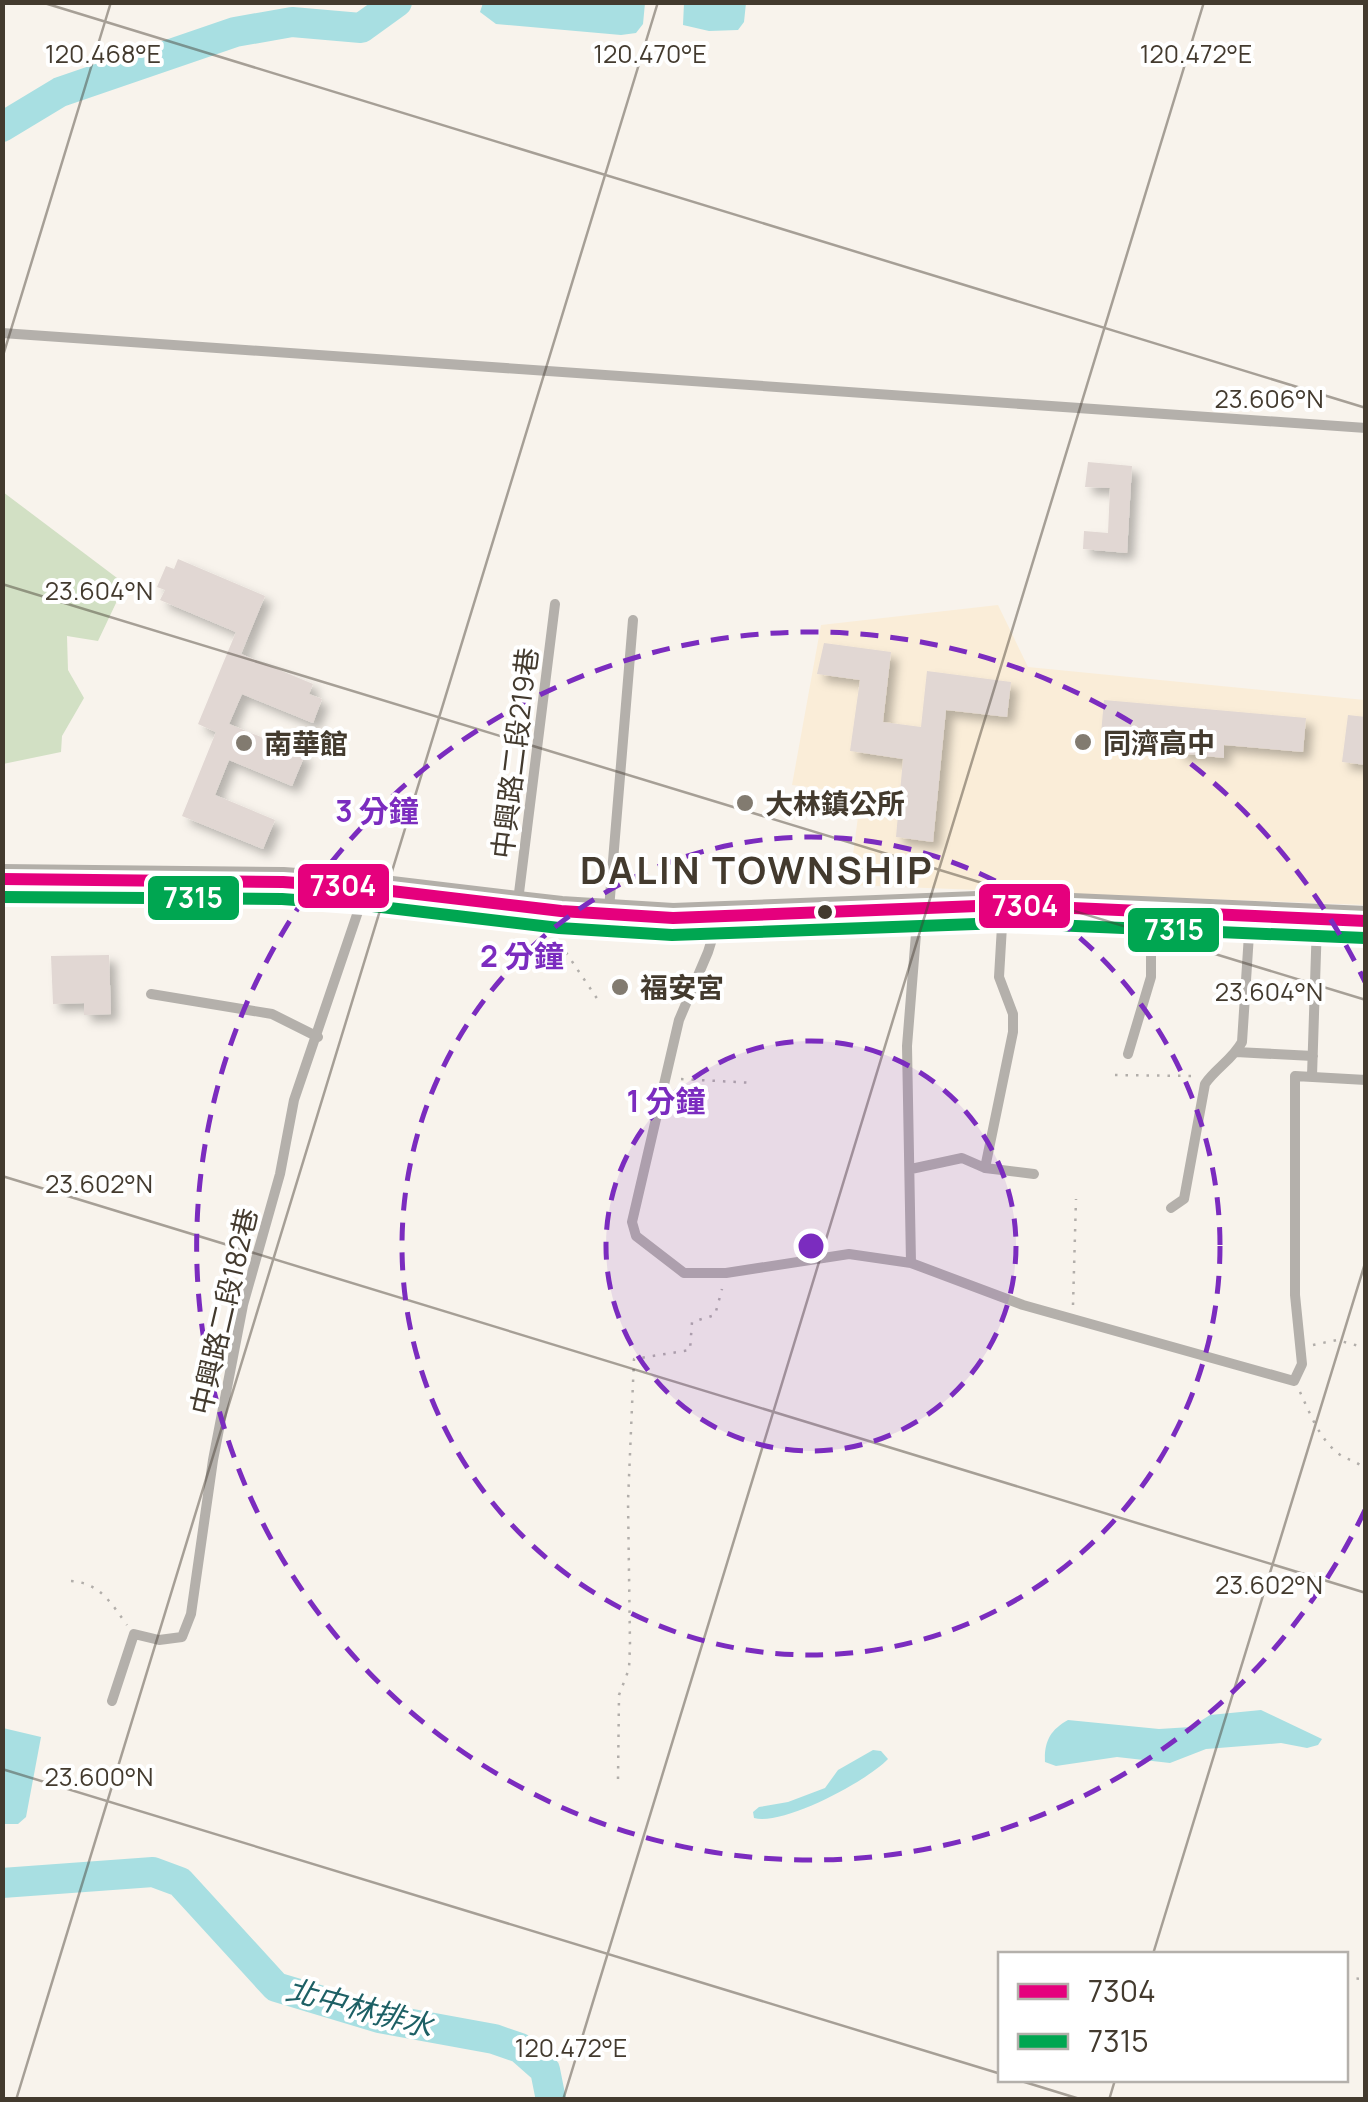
<svg xmlns="http://www.w3.org/2000/svg" width="1368" height="2102" font-family="Manrope,'Noto Sans TC',sans-serif">
  <style>
    .built { fill: #faedd8 }
    .green { fill: #d2e0c4 }
    .water { fill: #a8dfe2 }
    .lines { fill: none; stroke-linecap: round; stroke-linejoin: round }
    .river { stroke: #a8dfe2; stroke-width: 30 }
    .building { fill: #e1d7d3; filter: url(#shadow) }
    .path { stroke: #b2aeaa; stroke-width: 2.5; stroke-dasharray: 2.5 8; stroke-linecap: butt }
    .service { stroke: #b4b0ab; stroke-width: 10 }
    .secondary { stroke: #b3afa9; stroke-width: 30 }
    .bus-1-casing { stroke: #fff; stroke-width: 20 }
    .bus-2-casing { stroke: #fff; stroke-width: 20 }
    .bus-1 { stroke: #e5007d; stroke-width: 12 }
    .bus-2 { stroke: #00a651; stroke-width: 12 }
    .ticks { fill: none; stroke: #433a2e; stroke-width: 2.5; stroke-opacity: 0.45 }
    .ring { fill: none; stroke: #7b2cbf; stroke-width: 5; stroke-dasharray: 18 12 }
    .poi-dot { fill: #827b70; stroke: #fff; stroke-width: 4 }
    .bus-dot { fill: #433a2e; stroke: #fff; stroke-width: 4 }
    .labels { text-anchor: middle; dominant-baseline: central; stroke-width: 8; stroke-linejoin: round; paint-order: stroke }
    .poi-label { font-size: 28px; font-weight: bold; fill: #433a2e; stroke: #fff; text-anchor: start }
    .street-label { font-size: 28px; fill: #433a2e; stroke: #fff }
    .water-label { font-size: 30px; font-style: italic; fill: #1d6065; stroke: #fff }
    .district-label { font-size: 38px; font-weight: bold; letter-spacing: 2.5px; fill: #433a2e; stroke: #fff }
    .ticks-label { font-size: 25px; text-anchor: middle; fill: #433a2e; stroke: #fff; stroke-width: 8; stroke-linejoin: round; paint-order: stroke }
    .centre { fill: #7b2cbf; stroke: #fff; stroke-width: 5 }
    .ring-label { font-size: 30px; text-anchor: middle; font-weight: bold; fill: #7b2cbf; stroke: #fff; stroke-width: 8; stroke-linejoin: round; paint-order: stroke }
    .line-badge { stroke: #fff; stroke-width: 4 }
    .badge-label { font-size: 28px; text-anchor: middle; font-weight: bold; fill: #fff }
  </style>
  <defs>
    <filter id="shadow"><feDropShadow dx="7" dy="7" stdDeviation="5" flood-color="#0004"/></filter>
  </defs>
  <rect width="100%" height="100%" fill="#f8f3ec"/>
  <path class="built" d="M998,605l30,62 337,33v205l-516,-20 12,-91 -69,-9 29,-160z"/>
  <path class="green" d="M3,492l122,92 -27,57 -31,-5 1,34 16,28 -22,38 -1,16 -58,12z"/>
  <path class="water" d="M483,3v-1l162,1 -2,21 -7,9 -15,2 -125,-11 -16,-12z
    M684,3h62l-2,19 -6,8 -29,1 -26,-6z
    M1261,1710l61,29 -4,6 -11,3 -26,-5 -75,6 -36,14 -53,-6 -61,9 -11,-4c-1,-20 5,-32 23,-42l91,9 32,-2 19,-12z
    M3,1728l38,9 -15,80 -8,7h-15z
    M873,1750l8,1 7,8c-21,22 -104,67 -134,59l-1,-6 6,-5 29,-5 37,-14 13,-18z"/>
  <g class="lines">
    <path class="river" d="M2,127l58,-35 175,-60 57,-10 69,6 36,-26
      M2,1883l151,-11 27,10 96,105 103,31 115,21 26,9 25,22 6,30"/>
  </g>
  <path class="building" d="M1088,462l44,4 -5,87 -44,-4 1,-18 24,2 2,-45 -25,-1z
    M178,559l87,37 -24,58 72,30 -4,10 13,5 -9,24 -71,-29 -13,30 76,31 -13,31 -63,-26 -14,35 60,25 -12,29 -81,-33 34,-84 -18,-8 38,-92 -76,-32 5,-10 -8,-3 9,-21 8,3z
    M824,643l67,9 -8,70 38,5 6,-56 84,11 -4,35 -61,-7 -13,132 -37,-5 7,-78 -53,-8 10,-71 -43,-6z
    M1104,700l202,18 -3,34 -79,-7v13l-47,-5 1,-12 -77,-7z
    M1348,715l18,2v48l-24,-3z
    M109,955l2,59 -27,1v-12l-31,1 -2,-48z"/>
  <g class="lines">
    <path class="path" d="M560,933l1,12 37,55
      M1115,1075l78,1
      M681,1079l73,4
      M1073,1305l3,-106
      M1313,1345l24,-5 29,8
      M1300,1392c10,21 19,47 39,62 9,7 16,5 27,16
      M71,1581c29,2 40,22 56,44
      M618,1779l1,-84 10,-26 1,-24 -2,-144 6,-142 56,-9 2,-28 23,-7 7,-26
      M1346,1978l20,1"/>
    <path class="service" d="M2,333l1364,95
      M518,901l37,-297
      M609,909l24,-289
      M1003,909l-4,68 14,37v18l-28,136 49,6
      M717,923l-9,29 -29,68 -47,202 4,14 48,37h42l123,-19 62,9 112,42 271,76 8,-17 -7,-69v-219l71,4
      M151,994l121,20 46,23
      M1236,1052l77,4
      M1128,1054l23,-77v-63
      M1312,1076l5,-154
      M911,1169l51,-11 23,10
      M1171,1208l13,-9 21,-115c11,-16 27,-24 37,-42l8,-123
      M911,1263l-4,-217 11,-137
      M112,1701l22,-67 25,6 23,-3 9,-23 22,-154 30,-155 37,-131 14,-74 71,-209"/>
    <path class="secondary" d="M2,879l281,3 83,6 195,23 112,7 330,-13 363,16"/>
    <defs>
      <path id="bus-1" d="M2,879l281,3 83,6 195,23 112,7 330,-13 363,16"/>
      <path id="bus-2" d="M2,897l280,2 82,6 195,23 113,7 331,-12 362,15"/>
    </defs>
    <use href="#bus-1" class="bus-1-casing"/>
    <use href="#bus-2" class="bus-2-casing"/>
    <use href="#bus-1" class="bus-1"/>
    <use href="#bus-2" class="bus-2"/>
  </g>
  <path class="ticks" d="M41,2l1325,406M2,359l109,-357M2,584l1364,416M2,1176l1364,417M2,1769l999,305M1153,1954l213,-694M1018,2080l65,20M16,2100l642,-2098M563,2100l641,-2098M1109,2100l6,-20"/>
  <circle cx="811" cy="1246" r="205" fill="#7b2cbf" fill-opacity=".12"/>
  <g class="ring">
    <circle cx="811" cy="1246" r="205"/>
    <circle cx="811" cy="1246" r="409"/>
    <path d="M1365 1510A614 614 0 1 1 1365 982"/>
  </g>
  <g class="poi-dot">
    <circle cx="1083" cy="742" r="10"/>
    <circle cx="244" cy="743" r="10"/>
    <circle cx="745" cy="803" r="10"/>
    <circle cx="620" cy="987" r="10"/>
  </g>
  <circle class="bus-dot" cx="825" cy="912" r="9"/>
  <g class="labels">
    <g class="poi-label">
      <text x="1103" y="742">同濟高中</text>
      <text x="264" y="743">南華館</text>
      <text x="765" y="803">大林鎮公所</text>
      <text x="640" y="987">福安宮</text>
    </g>
    <g class="street-label">
      <text transform="translate(514 753) rotate(-83)">中興路二段219巷</text>
      <text transform="translate(223 1311) rotate(-77)">中興路二段182巷</text>
    </g>
    <g class="water-label">
      <text transform="translate(360 2007) rotate(15)">北中林排水</text>
    </g>
    <g class="district-label">
      <text x="757" y="869">DALIN TOWNSHIP</text>
    </g>
  </g>
  <g class="ticks-label">
    <text x="103" y="63">120.468°E</text>
    <text x="650" y="63">120.470°E</text>
    <text x="1196" y="63">120.472°E</text>
    <text x="1269" y="408">23.606°N</text>
    <text x="99" y="600">23.604°N</text>
    <text x="1269" y="1001">23.604°N</text>
    <text x="99" y="1193">23.602°N</text>
    <text x="1269" y="1594">23.602°N</text>
    <text x="99" y="1786">23.600°N</text>
    <text x="571" y="2057">120.472°E</text>
  </g>
  <circle cx="811" cy="1246" r="15" class="centre"/>
  <g class="ring-label">
    <text x="377" y="822">3 分鐘</text>
    <text x="522" y="967">2 分鐘</text>
    <text x="666" y="1112">1 分鐘</text>
  </g>
  <g class="line-badge">
    <rect x="296" y="862" width="95" height="48" rx="10" fill="#e5007d"/>
    <rect x="146" y="874" width="95" height="48" rx="10" fill="#00a651"/>
    <rect x="977" y="882" width="95" height="48" rx="10" fill="#e5007d"/>
    <rect x="1126" y="906" width="95" height="48" rx="10" fill="#00a651"/>
  </g>
  <g class="badge-label">
    <text x="343" y="896">7304</text>
    <text x="193" y="908">7315</text>
    <text x="1025" y="916">7304</text>
    <text x="1174" y="940">7315</text>
  </g>
  <rect width="1368" height="2102" fill="none" stroke="#433a2e" stroke-width="10"/>
  <rect x="998" y="1952" width="350" height="130" fill="#ffffff" stroke="#b4b0ab" stroke-width="2.5"/>
  <rect x="1018" y="1984" width="50" height="15" fill="#e5007d" stroke="#b4b0ab" stroke-width="2.5"/>
  <text x="1088" y="2002" font-size="30" fill="#433a2e">7304</text>
  <rect x="1018" y="2034" width="50" height="15" fill="#00a651" stroke="#b4b0ab" stroke-width="2.5"/>
  <text x="1088" y="2052" font-size="30" fill="#433a2e">7315</text>
</svg>
